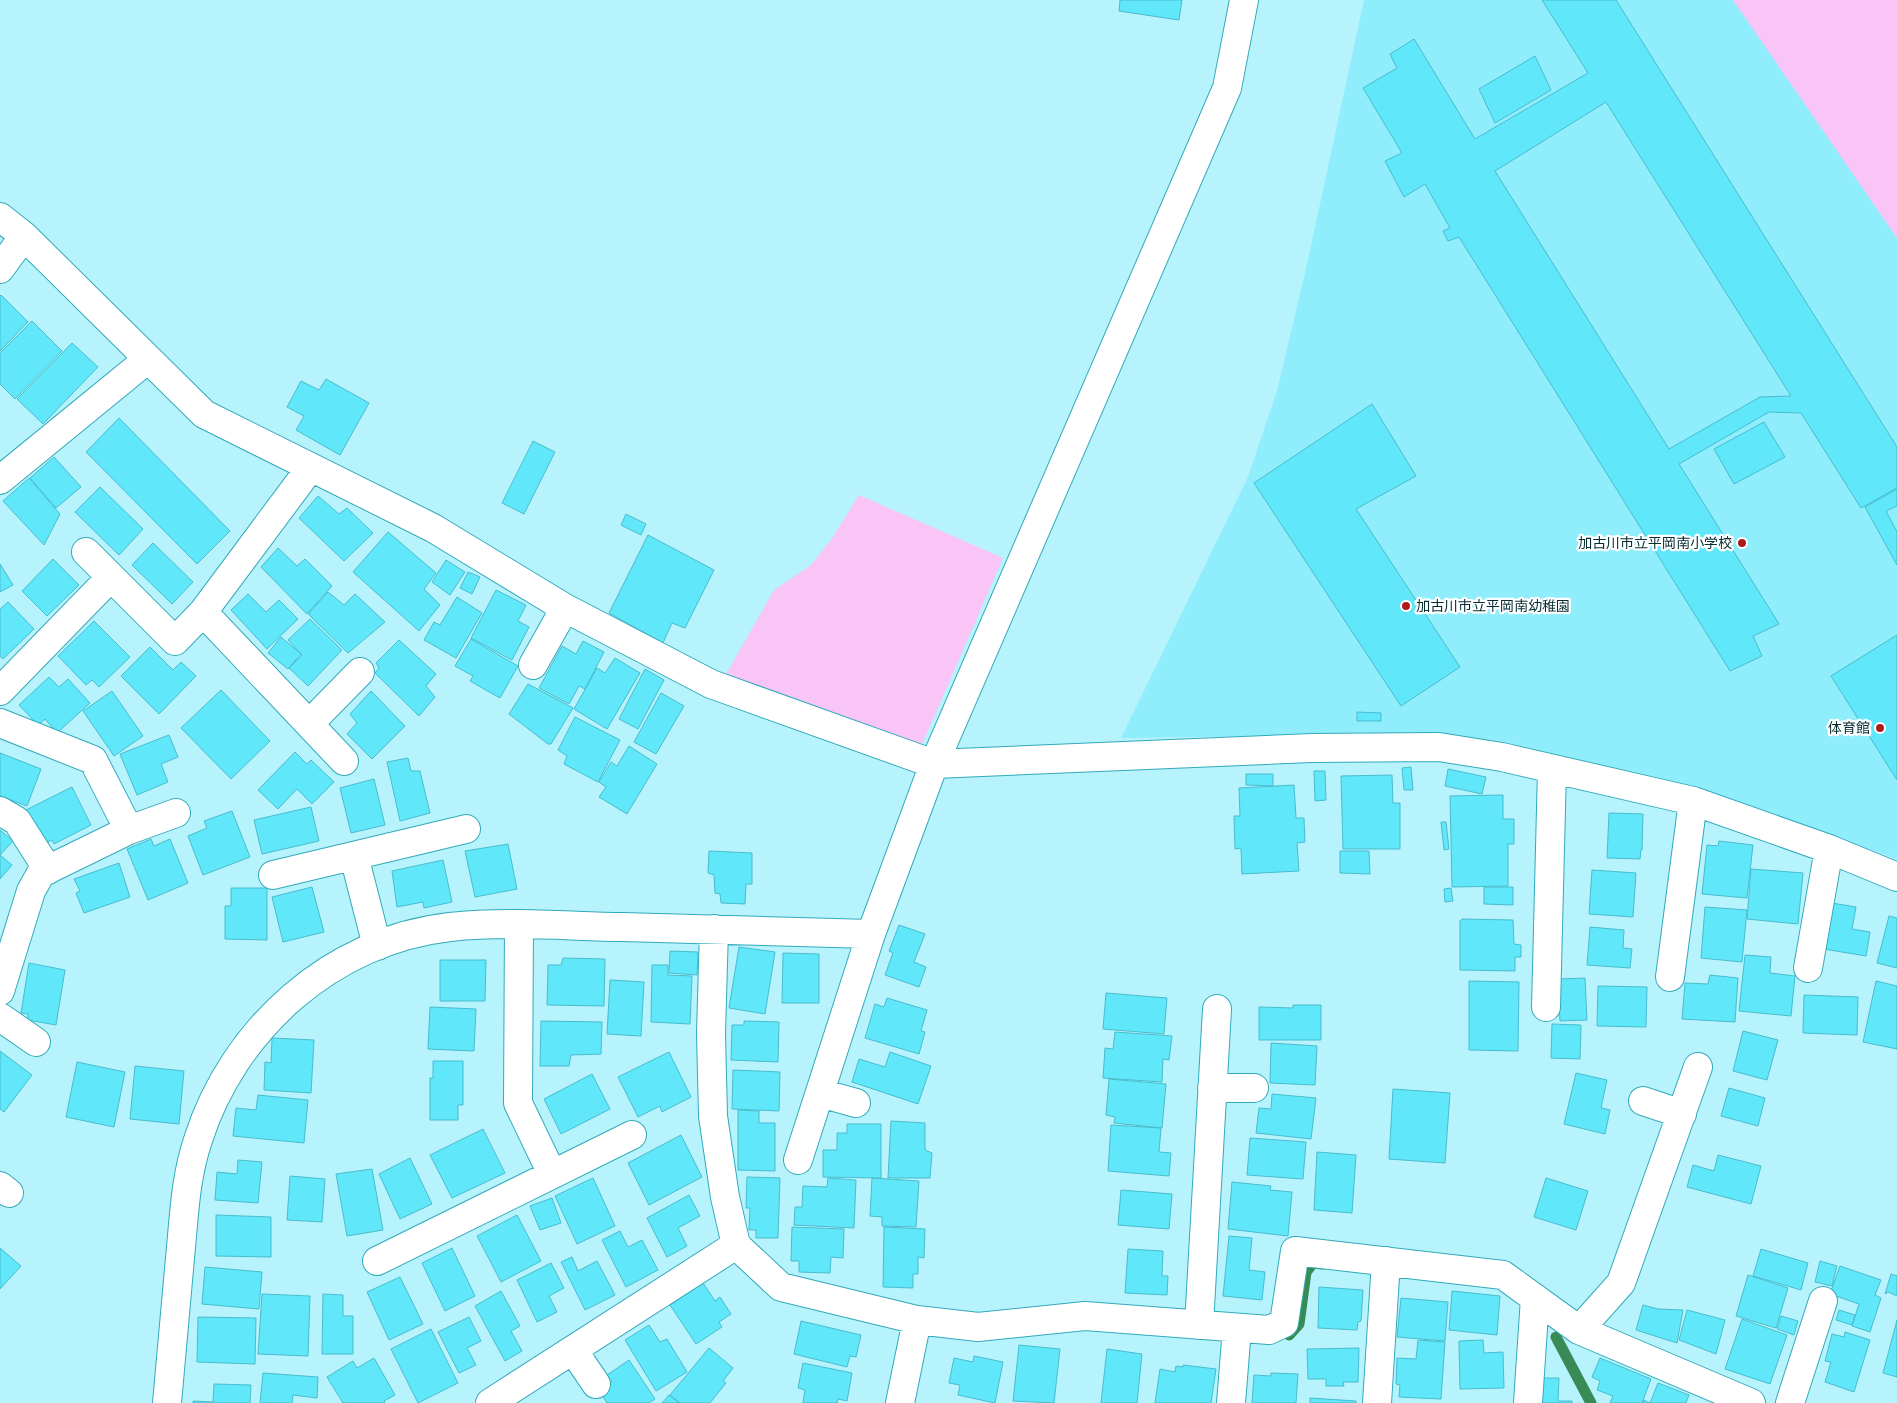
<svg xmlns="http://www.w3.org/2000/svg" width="1897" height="1403" font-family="'Fira Sans Condensed','Noto Sans JP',sans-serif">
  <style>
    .built { fill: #8fedfc }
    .green { fill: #f9c5f6 }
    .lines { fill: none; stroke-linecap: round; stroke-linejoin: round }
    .stream { stroke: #398b55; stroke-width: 11 }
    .building { fill: #61e7fa; stroke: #49bccd; fill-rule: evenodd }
    .minor-casing { stroke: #32aaba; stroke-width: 30 }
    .minor { stroke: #fff; stroke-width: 28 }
    .poi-dot { fill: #ad1c18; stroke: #fff; stroke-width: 2 }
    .labels { text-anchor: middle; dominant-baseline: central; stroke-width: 4.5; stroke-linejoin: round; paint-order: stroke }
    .poi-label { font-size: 14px; fill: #072d32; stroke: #fff; text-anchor: end }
  </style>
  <rect width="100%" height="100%" fill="#b6f3fd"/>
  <path class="built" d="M1364,0h533v859l-207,-74 -190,-44 -62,-7 -317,4 127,-261 29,-86 29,-122z"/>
  <path class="green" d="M1733,0h164v238z
    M859,495l144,63 -83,191 -195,-73 49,-86 36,-24 21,-26z"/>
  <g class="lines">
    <path class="stream" d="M1289,1335l10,-11 7,-52 7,-9 10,1
      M1556,1337l35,66"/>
  </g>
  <path class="building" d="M1120,0h62l-3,20 -60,-9z
    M1542,0h74l281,447v41l-36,20 -60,-95 -32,-1 -90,52 100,160 -26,12 9,20 -32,15 -271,-434 -11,4 -5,-10 7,-3 -25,-44 -21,13 -19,-36 17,-8 -39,-65 34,-20 -7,-14 24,-15 61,100 113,-66zM1606,102l185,294 -31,1 -91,52 -174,-278z
    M1535,56l16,34 -56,33 -16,-34z
    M1,295l27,27 -28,29v-55z
    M32,321l30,30 -47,48 -15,-15v-31z
    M72,343l26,24 -55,57 -26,-25z
    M326,379l43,24 -29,52 -44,-25 8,-14 -17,-9 14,-26 18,9z
    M1372,404l44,72 -60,33 104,158 -59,39 -147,-223z
    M119,418l111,113 -33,33 -111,-112z
    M1764,422l21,35 -51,27 -20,-35z
    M533,441l22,11 -31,62 -22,-11z
    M54,457l27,30 -25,21 -26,-30z
    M29,478l31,36 -16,31 -41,-44z
    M100,487l43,42 -24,26 -44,-43z
    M1897,489v17l-11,5 11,21v33l-32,-58z
    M318,496l21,18 8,-6 26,25 -29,28 -45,-43z
    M626,514l20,10 -5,11 -20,-10z
    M388,532l48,41 -12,16 16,16 -21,26 -66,-59z
    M648,535l66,35 -29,58 -13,-5 -9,20 -54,-30z
    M153,543l40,39 -21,22 -40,-39z
    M278,548l19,18 8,-7 27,27 -25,28 -46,-47z
    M53,559l26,26 -32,31 -25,-25z
    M446,560l19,12 -15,23 -18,-13z
    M0,564l13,21 -13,7z
    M468,572l12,5 -8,17 -12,-6z
    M496,590l30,15 -8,16 11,6 -17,33 -41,-22z
    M328,592l16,13 11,-11 30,28 -37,31 -39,-38v-2z
    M248,594l18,18 13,-12 19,19 -31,30 -36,-39z
    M457,597l25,16 -26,45 -32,-18 10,-18 6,3z
    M8,602l26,27 -31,30 -3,-3v-47z
    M310,619l32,31 -34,36 -19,-18 13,-13 -14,-15z
    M94,621l36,36 -31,30 -7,-7 -6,5 -28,-29z
    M1897,635v145l-66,-104z
    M281,637l20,17 -13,15 -20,-16z
    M471,639l47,27 -18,32 -30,-17 3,-5 -18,-10z
    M399,640l37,34 -10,12 9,11 -16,19 -44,-43 4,-5 -3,-5z
    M583,641l21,11 -19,37 -6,-3 -10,18 -30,-16 23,-42 14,8z
    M150,647l23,23 8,-8 15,14 -37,38 -38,-38z
    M615,658l25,15 -33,56 -33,-20 23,-41 8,5z
    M645,669l19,11 -26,49 -19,-10z
    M49,677l10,10 9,-8 22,24 -33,30 -12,-14 -7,6 -19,-20z
    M528,684l45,24 -22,36h-3l-39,-30z
    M221,690l49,51 -39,38 -50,-51z
    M112,691l31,45 -29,20 -31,-45z
    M371,691l34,35 -33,33 -25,-25 10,-11 -7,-9z
    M661,693l23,13 -28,48 -22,-12z
    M1357,712l24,1v8h-24z
    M575,717l45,23 -22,42 -34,-18 3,-8 -9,-6z
    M169,735l9,22 -17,7 7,18 -31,13 -17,-41z
    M629,746l28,18 -30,50 -28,-17 7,-10 -7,-5 12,-20 6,4z
    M295,752l12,12 4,-4 23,22 -22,22 -15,-15 -19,20 -20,-19z
    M0,753l41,16 -14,37 -27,-10z
    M408,758l3,13h9l10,42 -30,8 -13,-59z
    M1411,767l2,23h-9l-2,-22z
    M1448,769l38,8 -4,17 -37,-8z
    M1314,771h11l1,29 -11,1z
    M1246,774h27v12l-27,-1z
    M1392,775l1,28h7v46h-57l-2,-73z
    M374,779l11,46 -34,8 -11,-45z
    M1294,785l2,33h8l1,24 -8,1 2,28 -57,3 -1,-26 -6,1 -1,-33h6l-1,-28z
    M72,787l19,38 -37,19 -2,-4 -9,4 -17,-34z
    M1503,795v24h11v25h-6v42l-56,1 -2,-91z
    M311,807l8,34 -57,13 -8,-34z
    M232,811l18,46 -47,18 -15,-39 19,-8 -3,-7z
    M1609,813l34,1 -1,36 -1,-1 -1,10 -33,-1z
    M1441,822h5l3,27 -5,1z
    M0,830l13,11 -13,14 12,10 -12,14z
    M151,839l3,7 16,-7 18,44 -40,17 -21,-51z
    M1719,841l34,4 -6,53 -45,-4 5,-49 11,1z
    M508,844l9,45 -42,8 -10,-46z
    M709,851l43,2v31h-6l-1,20 -24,-1 -1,-9 -5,-1 -1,-18 -6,-2z
    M1340,851h29l1,23 -30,-1z
    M443,860l9,42 -28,6 -1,-6 -26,5 -5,-36z
    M119,863l11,34 -46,16 -8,-20 4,-2 -6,-12z
    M1751,869l52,4 -5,51 -51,-5z
    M1592,870l44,3 -3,44 -44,-3z
    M312,887l12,45 -41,10 -11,-45z
    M1484,887h29v18l-29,-1z
    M231,888h36v52l-42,-1v-33h6z
    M1451,888l2,13 -8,1 -1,-13z
    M1826,902l30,5 -4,22 18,3 -4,24 -48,-8z
    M1705,907l42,3 -5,52 -41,-4z
    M1889,916l8,2v50l-20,-5z
    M1462,919l51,1 1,24 7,1v12h-6v14l-55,-1v-49z
    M899,925l26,9 -11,28 12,5 -7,20 -34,-12 8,-22 -4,-2z
    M1590,927l34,3 -1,18 9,1 -2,19 -43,-3z
    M739,947l36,5 -10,62 -36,-6z
    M670,951l28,1 -1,23 -28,-2z
    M783,953l36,1v49h-37z
    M1745,955l26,2 -1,16 25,3 -4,40 -52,-5z
    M563,958l42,1 -1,47 -57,-1 1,-40h13z
    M440,960h46l-1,41h-45z
    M29,963l36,7 -9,55 -28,-5v-6l-7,-1z
    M652,965h16v10l24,1 -2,48 -39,-2z
    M1710,975l28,3 -3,44 -53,-3 3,-36 23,1z
    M1585,978l2,42 -27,1 -2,-42z
    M610,980l34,2 -3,54 -34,-2z
    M1469,981l50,1 -1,69 -49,-1z
    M1876,981l21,5v63l-34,-7z
    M1598,986l49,1 -1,40 -49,-1z
    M1106,993l61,5 -3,36 -61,-5z
    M1804,995l54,2 -1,38 -54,-2z
    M887,998l40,12 -6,21 4,1 -6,22 -54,-16 10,-34 9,3z
    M1293,1005h28v35h-62v-33l34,1z
    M430,1007l46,2 -2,42 -46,-2z
    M541,1021l61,1 -1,32 -30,1 -2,11h-29z
    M744,1021l35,1 -1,40 -47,-2 1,-35h12z
    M1552,1024l29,1 -1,34 -29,-1z
    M1743,1031l35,9 -11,40 -34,-9z
    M1115,1032l57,4 -3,24 -6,-1 -1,23 -59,-4 2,-30 8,1z
    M272,1038l42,2 -3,53 -47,-3 1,-28 6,1z
    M1271,1043l46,3 -2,39 -45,-2z
    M0,1051l32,24 -28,37 -4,-3z
    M669,1052l22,45 -29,15 -2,-6 -22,11 -20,-40z
    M890,1052l41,14 -13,38 -66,-22 7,-23 26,8z
    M433,1061h30v44h-5v15h-28v-42h3z
    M77,1062l48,10 -11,55 -48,-10z
    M135,1066l49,5 -5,53 -49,-5z
    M733,1070l47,2 -1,39 -47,-2z
    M1576,1073l31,7 -6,28 9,2 -5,24 -41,-10z
    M592,1074l18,35 -49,25 -17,-35z
    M1109,1079l57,5 -4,44 -48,-5 1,-6 -9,-2z
    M1729,1088l36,10 -7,28 -37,-10z
    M1393,1089l57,4 -5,70 -56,-4z
    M1272,1094l44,4 -5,41 -55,-6 3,-25 12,1z
    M258,1095l50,5 -4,43 -71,-7 3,-28 20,2z
    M738,1110l21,1v12h16v48l-37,-1z
    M891,1121l34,2v27l7,3 -2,25h-42z
    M847,1124h34v54l-58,-1v-27h14v-17h10z
    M1111,1125l50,3 -2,24 12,1 -2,23 -61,-5z
    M483,1129l22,44 -53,25 -22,-43z
    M681,1135l21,42 -53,28 -21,-42z
    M1250,1138l56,4 -3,37 -56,-4z
    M1317,1152l39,3 -4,58 -38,-3z
    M1718,1155l43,11 -10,38 -64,-17 6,-22 21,6z
    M410,1158l22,46 -32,15 -21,-45z
    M238,1160l24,2 -4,41 -43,-3 2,-28 20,2z
    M372,1169l11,61 -36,6 -11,-62z
    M290,1176l35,3 -3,43 -35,-2z
    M747,1177l33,1 -2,60h-22v-8h-7l1,-22h-4z
    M593,1178l22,48 -38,18 -22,-48z
    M828,1178l28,2 -2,48 -60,-3 1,-18h7l1,-21 24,1z
    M872,1178l47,3 -3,46 -34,-1v-9l-12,-1z
    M1546,1178l42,13 -12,39 -42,-13z
    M1232,1182l39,4 -1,4 22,2 -4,44 -60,-7z
    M1121,1190l51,4 -3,35 -51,-4z
    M689,1195l11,21 -22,12 9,18 -20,11 -20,-39z
    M552,1198l9,25 -21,7 -10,-24z
    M216,1215l55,2v40l-55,-1z
    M517,1215l24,46 -40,21 -24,-46z
    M792,1227l52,2 -1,29 -12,-1 -1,16 -31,-1v-11h-8z
    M884,1227l41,2 -1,29 -6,-1v17h-5v14l-30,-1z
    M620,1231l8,16 14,-7 16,30 -32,17 -24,-47z
    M1229,1236l23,2 -3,32 16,2 -3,28 -39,-4z
    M0,1248l21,18 -21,23z
    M452,1248l23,48 -30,15 -23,-48z
    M1128,1249l35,2 -1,25h6l-1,19 -42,-2z
    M1761,1249l47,14 -7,27 -48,-14z
    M572,1257l6,14 19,-10 18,34 -30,15 -24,-48z
    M1820,1261l17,5 -5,20 -17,-4z
    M551,1263l13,25 -15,8 8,16 -20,10 -20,-42z
    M1840,1266l41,14 -6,15 6,3 -11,34 -18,-6 7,-22 -29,-10z
    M205,1267l57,5 -3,37 -57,-5z
    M1891,1274l6,2v20l-9,-4 -3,2z
    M1748,1275l40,13 -12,40 -40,-12z
    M400,1277l23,47 -34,16 -22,-48z
    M703,1283l12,18 5,-4 11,17 -12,8 3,5 -26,17 -26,-39z
    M1319,1287l44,3 -2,31 -3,1 -1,8 -39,-2z
    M501,1291l19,35 -9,5 11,20 -17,10 -30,-55z
    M1452,1291l48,5 -3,39 -48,-5z
    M262,1294l48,2 -2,60 -50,-2z
    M323,1294l20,1v21h10v38h-31z
    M1401,1298l47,4 -3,39 -48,-4z
    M1643,1305l15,4 25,1 -6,33 -41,-13z
    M1687,1310l38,10 -9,34 -37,-14z
    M1839,1310l16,5 -3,10 -16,-5z
    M1781,1316l17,5 -4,14 -17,-6z
    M198,1317l58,1 -1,46 -58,-2z
    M469,1317l12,24 -14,7 9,17 -17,8 -21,-41z
    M1742,1319l45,16 -17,49 -45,-15z
    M1897,1320v57l-14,-4z
    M801,1321l60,14 -5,22 -6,-1 -3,11 -53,-13z
    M649,1325l11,17 7,-3 20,33 -31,19 -31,-51z
    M431,1329l27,54 -40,20 -27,-54z
    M1845,1332l25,8 -16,52 -29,-10 6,-20 -6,-1 7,-27 12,3z
    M1418,1340l27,2 -4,57 -42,-2 1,-12 -4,-1 1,-26 19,1z
    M1483,1340l1,13 19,-1 1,36 -44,1 -1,-48z
    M1019,1345l41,4 -6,54 -41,-2z
    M709,1348l24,20 -10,13 3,2 -16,20h-30l-10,-8z
    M1359,1348l-1,34h-15l1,4h-18v-7h-18l-1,-30z
    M1107,1349l35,5 -5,49h-36z
    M974,1356l29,6 -8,41 -37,-8 2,-10 -11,-2 5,-25 19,4z
    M374,1358l21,37 -11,6 1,2h-42l-16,-26 26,-16 4,7z
    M1600,1358l51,21 -9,24h-32l3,-7 -16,-6 3,-9 -8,-4z
    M629,1360l26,39 -6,4h-42l-8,-13 13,-8 -5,-7z
    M803,1363l49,10 -5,28 -9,-2 -1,4h-34l2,-13 -7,-2z
    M1183,1365l33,4 -5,34h-56l5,-34 15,3 1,-6 7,1z
    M263,1373l55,4 -1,21 -24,-3 -1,8h-32z
    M1271,1373l27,1 -2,29h-44l2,-28 17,1z
    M1540,1378h19l-1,23h14v2h-32z
    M1658,1383l31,12 -3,8h-43l1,-3 6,3z
    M214,1384l37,1 -1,18h-57v-2l20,1z
    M669,1395l10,8h-17z
    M1310,1398l46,3v2h-46z"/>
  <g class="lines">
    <defs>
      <path id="minor" d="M0,217l24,19 180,178 229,114 132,80 146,76 223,80 377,-16 128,-1 63,10 191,44 136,48 68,28
        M0,269l24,-33
        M311,467l-108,145 141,149
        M0,480l148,-121
        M86,552l25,25
        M533,665l32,-57
        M0,691l111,-114 64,64 28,-29
        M0,723l93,37 36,70
        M309,724l51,-52
        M0,811l17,10 31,49
        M354,856l23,90
        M273,875l193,-46
        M519,924l-1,179 34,71
        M714,929l-3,105 2,82 12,81 11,48 45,42 136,33 61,7 107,-11 184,14 15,-7 11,-72 208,24 76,55 172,73
        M1808,968l21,-119
        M1670,977l23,-176
        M0,991l31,-100 10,-18 88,-43 47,-17
        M1546,1007l6,-238
        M0,1017l36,25
        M1212,1088h42
        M820,1093l36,10
        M1643,1101l39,13
        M798,1160l73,-226 63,-170 293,-676 17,-88
        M0,1186l9,7
        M377,1261l255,-126
        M1199,1325l18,-316
        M1579,1330l42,-47 77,-216
        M573,1350l23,34
        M167,1403c4,-48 9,-97 13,-145 4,-40 5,-80 18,-118 35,-111 134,-200 252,-213 57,-6 115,-1 172,0 83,2 166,5 249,7
        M490,1403l246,-158
        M900,1403l17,-83
        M1231,1403l6,-75
        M1377,1403l9,-142
        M1528,1403l7,-105
        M1790,1403l33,-102"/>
    </defs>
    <use href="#minor" class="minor-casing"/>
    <use href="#minor" class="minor"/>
  </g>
  <g class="poi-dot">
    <circle cx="1742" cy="543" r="5"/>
    <circle cx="1406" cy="606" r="5"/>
    <circle cx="1880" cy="728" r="5"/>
  </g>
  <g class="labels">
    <g class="poi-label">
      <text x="1732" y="543">加古川市立平岡南小学校</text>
      <text x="1416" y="606" text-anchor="start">加古川市立平岡南幼稚園</text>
      <text x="1870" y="728">体育館</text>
    </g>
  </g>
</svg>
